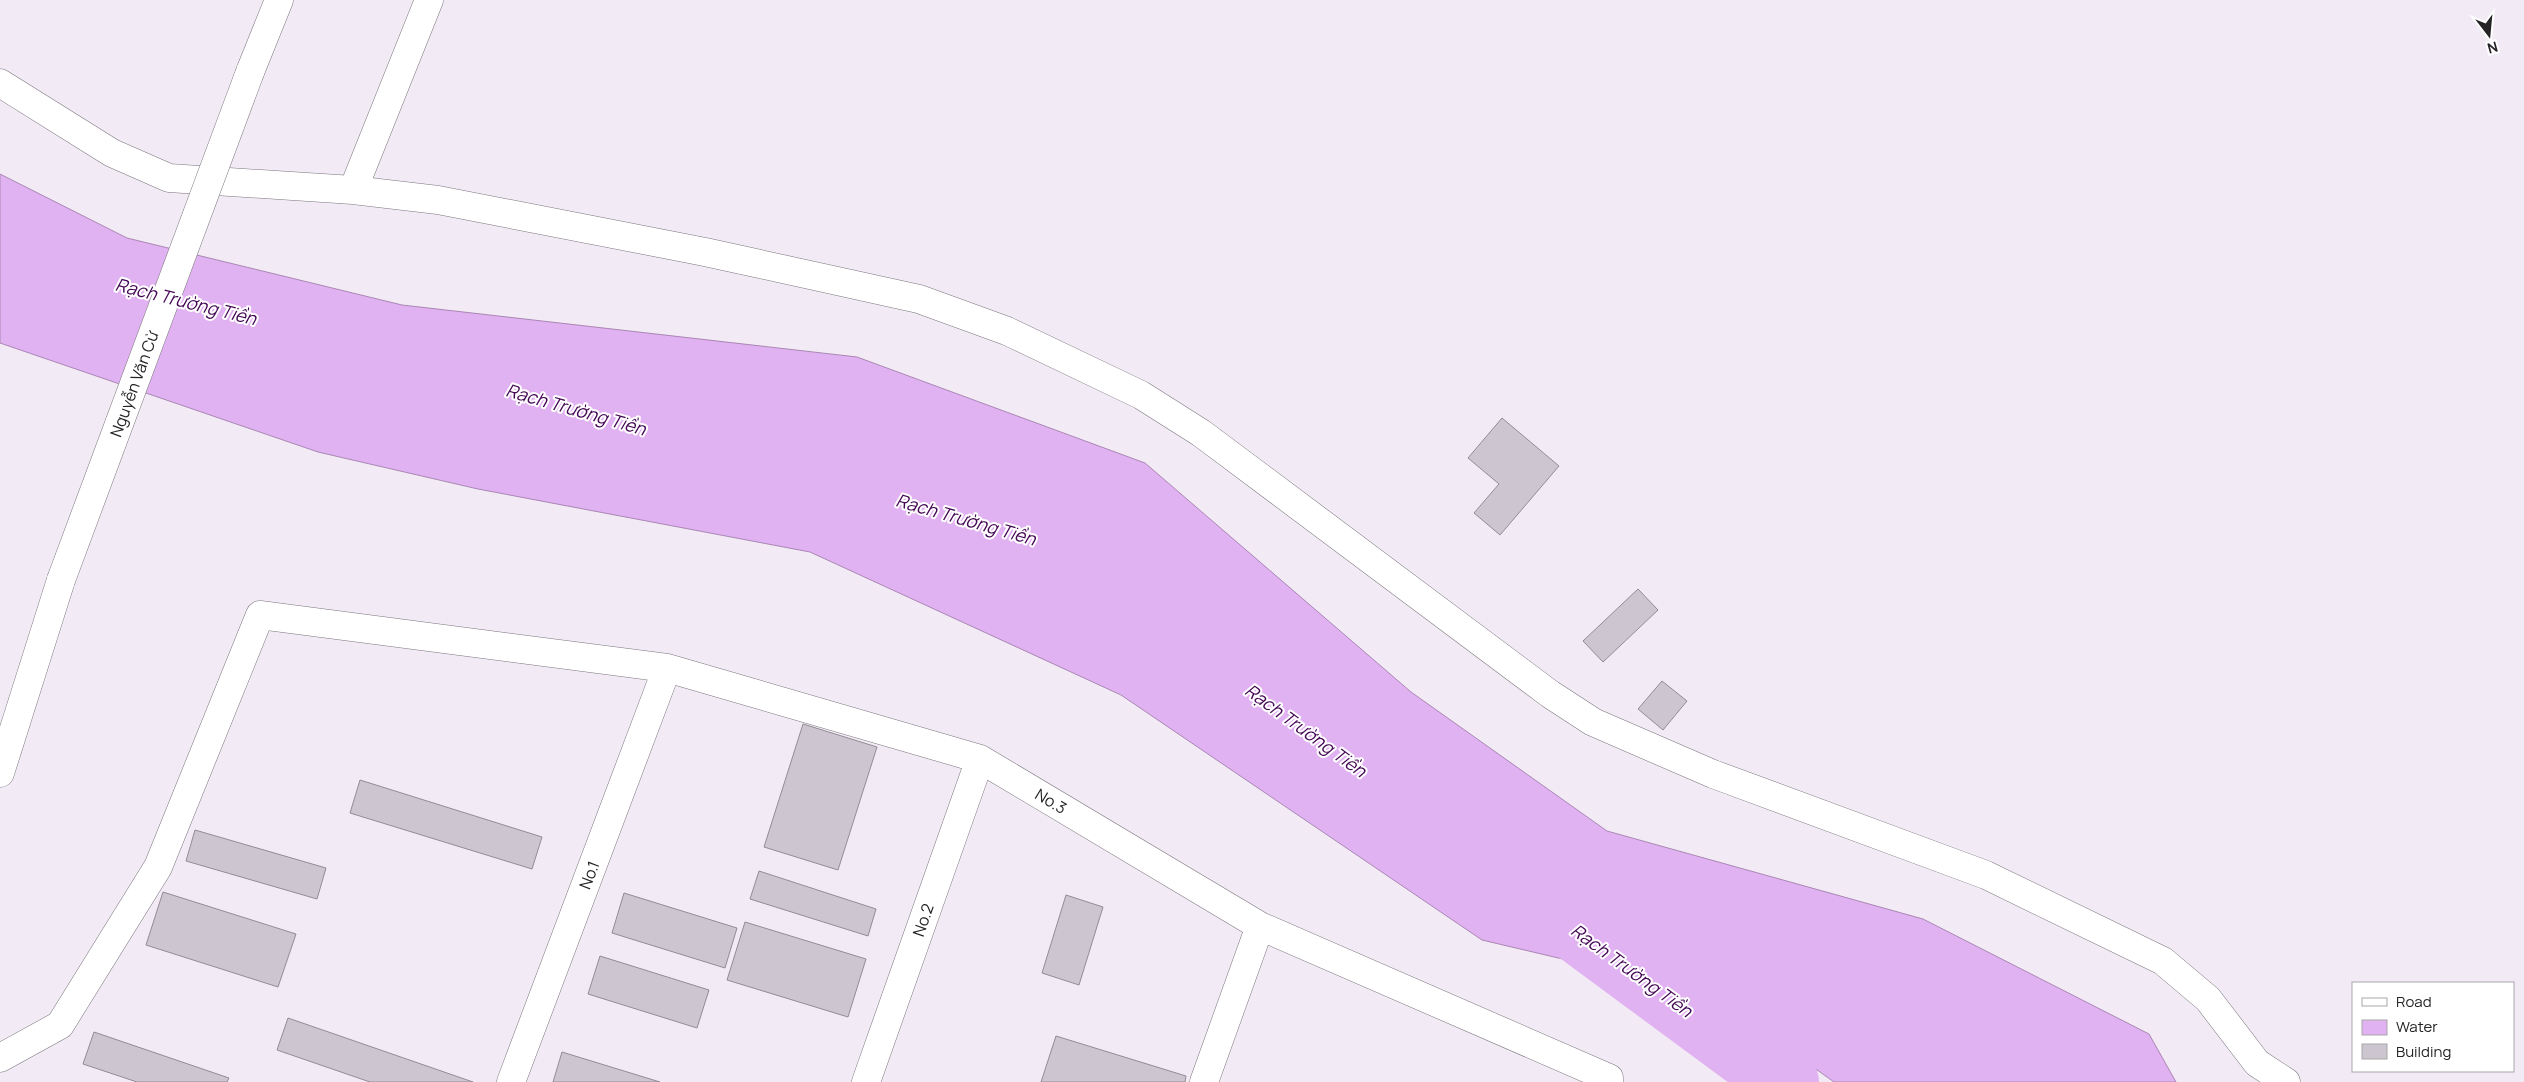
<svg xmlns="http://www.w3.org/2000/svg" width="2524" height="1082" font-family="Manrope,sans-serif">
  <style>
    .water { fill: #e1b2f1; stroke: #a987b4 }
    .lines { fill: none; stroke-linecap: round; stroke-linejoin: round }
    .river { stroke: #e1b2f1; stroke-width: 68 }
    .building { fill: #cdc6d0; stroke: #938c95 }
    .minor-casing { stroke: #7c767e; stroke-width: 29 }
    .secondary-casing { stroke: #7c767e; stroke-width: 29 }
    .minor { stroke: #fff; stroke-width: 28 }
    .secondary { stroke: #fff; stroke-width: 28 }
    .secondary-bridge-casing { stroke: #7c767e; stroke-width: 29; stroke-linecap: butt }
    .secondary-bridge { stroke: #fff; stroke-width: 28 }
    .labels { text-anchor: middle; dominant-baseline: central; stroke-width: 4; stroke-linejoin: round; paint-order: stroke }
    .street-label { font-size: 16px; fill: #252326; stroke: #fff }
    .water-label { font-size: 18px; font-style: italic; fill: #440854; stroke: #fff }
  </style>
  <rect width="100%" height="100%" fill="#f2eaf4"/>
  <path class="water" d="M0,174l127,64 275,67 455,52 288,106 266,229 196,139 316,88 226,115 27,48h-342l-123,-88 -229,-54 -361,-245 -311,-143 -332,-63 -160,-37 -318,-109z"/>
  <g class="lines">
    <path class="river" d="M1568,922l217,160"/>
  </g>
  <path class="building" d="M1502,418l57,48 -59,69 -26,-22 25,-29 -31,-26z
    M1638,589l20,21 -55,52 -20,-21z
    M1662,681l25,20 -24,29 -25,-21z
    M803,724l74,23 -39,123 -74,-23z
    M360,780l182,57 -10,32 -182,-56z
    M195,830l131,38 -9,31 -131,-38z
    M759,871l117,38 -8,27 -118,-37z
    M163,892l133,42 -18,53 -132,-42z
    M624,893l113,35 -12,40 -113,-35z
    M1066,895l37,12 -24,78 -37,-12z
    M745,922l121,37 -18,58 -121,-37z
    M600,956l109,34 -12,38 -109,-34z
    M288,1018l185,64h-103l-93,-32z
    M94,1032l135,46 -2,4h-90l-54,-18z
    M1056,1036l130,40 -1,6h-144z
    M562,1052l98,30h-107z"/>
  <g class="lines">
    <defs>
      <path id="minor" d="M0,83l112,70 57,25 184,12 85,10 267,52 214,47 88,32 134,64 60,38 349,261 43,28 120,52 273,101 177,86 45,38 49,64 29,19
        M353,190l76,-190
        M1260,926l349,152v4
        M0,1058l60,-33 98,-158 102,-252 407,53 313,91 280,167 -56,156
        M511,1082l156,-414
        M866,1082l114,-323"/>
      <path id="secondary" d="M250,72l29,-72
        M0,773l61,-193"/>
    </defs>
    <use href="#minor" class="minor-casing"/>
    <use href="#secondary" class="secondary-casing"/>
    <use href="#minor" class="minor"/>
    <use href="#secondary" class="secondary"/>
    <defs>
      <path id="secondary-bridge" d="M61,580l189,-508"/>
    </defs>
    <use href="#secondary-bridge" class="secondary-bridge-casing"/>
    <use href="#secondary-bridge" class="secondary-bridge"/>
  </g>
  <g class="labels">
    <g class="street-label">
      <text transform="translate(134 384) rotate(-70)">Nguyễn Văn Cừ</text>
      <text transform="translate(1051 801) rotate(31)">No.3</text>
      <text transform="translate(589 875) rotate(-69)">No.1</text>
      <text transform="translate(923 920) rotate(-71)">No.2</text>
    </g>
    <g class="water-label">
      <text transform="translate(186 301) rotate(14)">Rạch Trường Tiền</text>
      <text transform="translate(576 409) rotate(16)">Rạch Trường Tiền</text>
      <text transform="translate(966 519) rotate(16)">Rạch Trường Tiền</text>
      <text transform="translate(1306 730) rotate(36)">Rạch Trường Tiền</text>
      <text transform="translate(1632 970) rotate(36)">Rạch Trường Tiền</text>
    </g>
  </g>
  <rect x="2352" y="982" width="162" height="90" fill="#ffffff" stroke="#a8a7a8"/>
  <rect x="2362" y="998" width="25" height="8" fill="#ffffff" stroke="#a8a7a8"/>
  <text x="2396" y="1007" font-size="15" fill="#252326">Road</text>
  <rect x="2362" y="1020" width="25" height="15" fill="#e1b2f1" stroke="#a8a7a8"/>
  <text x="2396" y="1032" font-size="15" fill="#252326">Water</text>
  <rect x="2362" y="1044" width="25" height="15" fill="#cdc6d0" stroke="#a8a7a8"/>
  <text x="2396" y="1057" font-size="15" fill="#252326">Building</text>
  <g transform="translate(2489 35) rotate(164)" stroke="#ffffff" stroke-width="4" paint-order="stroke">
  <path d="M0-4L9 19L0 12L-9 19Z" fill="#252326"/>
  <text y="-8" font-size="14" font-weight="bold" text-anchor="middle" fill="#252326">N</text>
  </g>
</svg>
